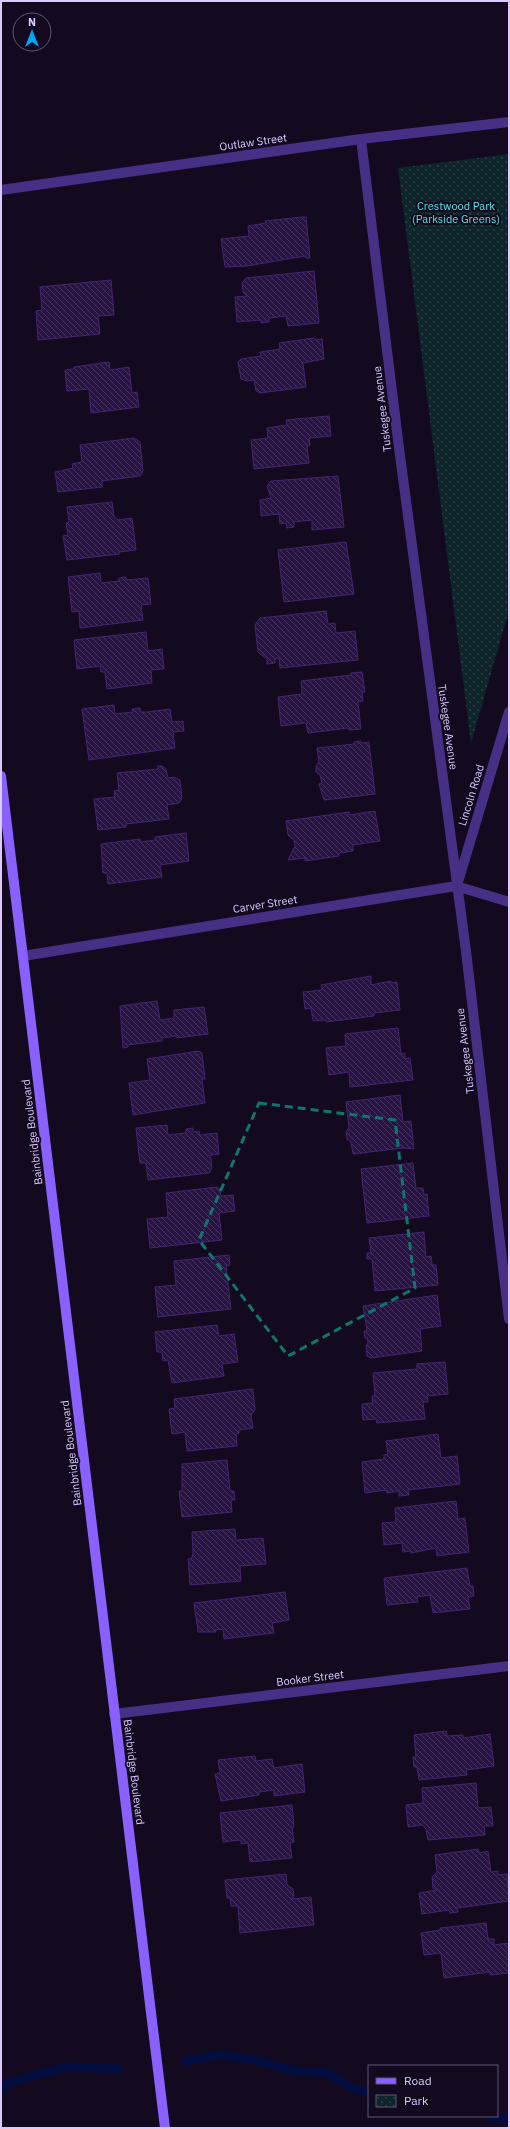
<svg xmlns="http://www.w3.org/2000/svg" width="510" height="2129" font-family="'IBM Plex Sans',sans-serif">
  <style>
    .park { fill: url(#park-dots) }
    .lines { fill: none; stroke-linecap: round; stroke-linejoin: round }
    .stream { stroke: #040d40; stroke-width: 9 }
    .building { fill: url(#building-back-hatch); stroke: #442472 }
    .minor { stroke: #463085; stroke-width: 10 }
    .tertiary { stroke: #463085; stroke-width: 10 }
    .secondary { stroke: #8861ff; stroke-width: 10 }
    .marked { fill: none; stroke: #0f766e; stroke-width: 3; stroke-dasharray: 8 5; stroke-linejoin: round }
    .labels { text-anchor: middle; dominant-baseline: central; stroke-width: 4; stroke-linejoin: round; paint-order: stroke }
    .street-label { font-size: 11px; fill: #dccaff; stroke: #130a20 }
    .park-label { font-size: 11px; fill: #4aebe6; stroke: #130a20 }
  </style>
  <defs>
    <pattern id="park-dots" width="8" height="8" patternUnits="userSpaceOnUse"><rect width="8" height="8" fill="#0d252b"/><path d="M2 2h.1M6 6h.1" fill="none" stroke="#30434b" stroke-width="1.8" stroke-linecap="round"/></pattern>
    <pattern id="building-back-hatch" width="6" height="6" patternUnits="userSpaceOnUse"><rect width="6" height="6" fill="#281443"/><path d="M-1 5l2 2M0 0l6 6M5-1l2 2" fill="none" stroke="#47355f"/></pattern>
  </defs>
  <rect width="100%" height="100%" fill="#130a20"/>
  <path class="park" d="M509,154v456l-38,133 -73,-575z"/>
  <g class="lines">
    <path class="stream" d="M186,2061l32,-6 32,4 44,12 34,2 25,16 16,3
      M1,2089l8,-6 56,-16 54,2
      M488,2116l21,3"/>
  </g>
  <path class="building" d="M302,217h4l4,41h-4l-1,-2 -58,10 -22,1 -4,-28 28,-3 -1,-10 18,-3 -1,-2z
    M314,271l5,52 -31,3 -2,-10 -17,2v4l-8,1v-3l-24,2 -2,-25 12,-1 -4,-4 -1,-9 4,-5z
    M111,280l3,35 -16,1 2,18 -62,6 -2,-29 6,-1 -2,-23z
    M314,338l1,2 7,-1 2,20 -21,4 3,24 -46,6 -4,-2 -2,-11 -7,1 -6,-2 -3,-17 3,-3 20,-3 -1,-4 20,-3 -1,-6z
    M109,362l1,8 19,-3 3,26 5,-1 2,15 -48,6 -2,-24 -22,2 -2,-21 9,-1v-2z
    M329,416l2,20 -22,2 1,7 -3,1 2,17 -55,6 -3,-29 17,-2 -1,-10 20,-3 -1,-5z
    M134,438l6,4 3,29 -3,5 -38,5v6l-44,5 -3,-20 18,-4 -1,-4 10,-2 -2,-17z
    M338,476l6,51 -32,3v-10l-18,2v5l-7,1 -1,-5 -6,1 -1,-10 -18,2 -1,-16 11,-2 -4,-12 4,-5z
    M112,502l2,14 4,4 14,-2 4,32 -17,2v2l-52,6 -4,-24 5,-1 -2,-12 3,-1 -2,-15z
    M346,542l8,52 -70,8 -6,-52z
    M100,573l1,10 18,-2v-3l7,-1v3l22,-2 3,26 -10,1 2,15 -63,8 -1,-17 -7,1 -4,-35z
    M326,611l2,13 7,-1 1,10 19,-2 3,29 -78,8 -1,-10 -4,1v4l-8,1v-5l-9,-7 -3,-27 5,-7z
    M146,632l2,19 14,-2 2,20 -13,1 1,13 -45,6 -2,-17h-4l-1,-6 -23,3 -3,-29z
    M362,672l3,20h-3l1,9 -5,1 3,27 -12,1 -1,-2 -40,5 -2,-10 -25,3 -3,-29 24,-3 -1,-13 50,-6v-2z
    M114,705l1,9 18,-2 -1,-3 8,-1v4h7l23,-3 2,13 11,-1 1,10 -11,1 2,16 -86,12 -7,-51z
    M361,741v2l8,-1 6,52 -51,6 -5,-16 3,-1 -2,-8 -4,-3v-6l3,-4 -2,-14 37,-4v-2z
    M158,766h4l4,3 2,9 6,-1 6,3 2,19 -3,4 -12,2 2,14 -43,5v3l-28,3 -4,-31 21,-2 -1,-6 5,-1 -2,-17 41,-4z
    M375,811l5,30 -27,4v6l-14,2v3l-34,5v-3l-17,2 7,-14 -1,-6 -6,-5 -2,-14 63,-9v3z
    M186,833l3,28 -29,4 2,12 -54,7 -1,-11h-4l-2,-29 39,-5v3l15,-2v-3z
    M371,976v9l20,-4v2l6,-1 3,28 -26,3v3l-48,6v-2l-13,1 -2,-13 -6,1 -2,-17 19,-2 -1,-5z
    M157,1001l3,19 14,-2v-8l30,-3 4,27 -31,4 -1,-2 -14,2v3l-35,4 1,2 -5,1 -3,-42z
    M398,1028l3,26 4,-1v6l5,-1 3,22 -63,7 -1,-15 -20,3 -3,-27 20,-2 -1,-12z
    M199,1051l3,2 3,26h-3l3,24 -72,12 -4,-32 21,-3 -3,-21z
    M400,1095l3,27 8,-1 3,28 -11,-1 -50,6 -2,-12 -4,-3 -1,-7 3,-4 -3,-26z
    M167,1125l1,10 18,-2v-4l7,-1v4l6,-1 1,4 17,-2 2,21 -12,2 4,2 1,10 -3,5 -61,7 -2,-17h-6l-4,-35z
    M413,1163l3,25h7l1,7 3,-1 2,22 -62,7 -6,-54z
    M217,1187l3,2 1,7 12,-1 2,16 -16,2 3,27 -72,8 -3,-29 21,-2 -2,-24z
    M424,1232l2,25 5,-1 1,9h4l2,20 -63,6 -3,-32h-5v-6h4l-2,-15z
    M229,1255l1,10 -4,1 5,43 -73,8 -3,-30 21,-2 -2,-24z
    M437,1295l4,31 -21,3 2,22 -51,7 -4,-2 -1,-10 2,-3 -1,-5h-2l-1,-7h3l-4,-25z
    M217,1325l2,11 15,-2 4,28 -16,2 2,12 -52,7 -4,-23 -5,1 -1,-9h-5l-2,-20z
    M445,1362l3,32 -21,2 1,6h-5l2,17 -48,4 -1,-4 -13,1 -1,-16 11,-1 -1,-7h3l-2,-23 44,-4v-5z
    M253,1389l2,21 -4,5 2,13 -14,2v3l-3,1 1,12 -50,5 -2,-19 -13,2 -3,-25 6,-1 -1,-9z
    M438,1434l3,24 16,-2 3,28 -52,6 1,5 -10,1v-5l-12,2v-3l-22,3 -3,-31 22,-3v-4l4,-1 -2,-13z
    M227,1460l3,31h4l1,9h-4l1,12 -50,5 -3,-26h3v-27z
    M456,1501l2,18 7,-1 4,34 -32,4 -1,-8 -25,5v-2l-8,1 -1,-9 -18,2 -2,-22 14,-1 -1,-14z
    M235,1529l1,11 27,-2 3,26 -26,2 1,15 -51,4 -2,-26 4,-1 1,-6 -1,-20z
    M467,1568l3,18h3l1,10 -6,1 2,12 -37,4 -3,-18 -13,2 1,5 -31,3 -3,-27z
    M285,1592l4,28 -17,3 2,10 -50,6 -1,-10 -8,1 1,2h-18l-4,-29z
    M446,1731l1,5 16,-1v3l27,-4 4,32 -28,4 1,5 -48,5 -2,-13h-3l-1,-10h3l-2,-22z
    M255,1756l1,5 16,-2 2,9 28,-4 3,28 -31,4v-6l-15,2v3l-38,6 -6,-27 5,-1 -2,-13z
    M476,1783l2,25 13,-1 2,19h-9l1,9 -57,5 -2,-11 -4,-4 -14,2 -2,-22 17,-2 -1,-15z
    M292,1805l2,22 -2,1 2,14 -4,1 2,15 -42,4 -2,-19 -7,1v-4l-18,2 -3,-29z
    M478,1849l1,4 9,-2 3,21 7,-1v4l9,-1 2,27 -52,7 1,4 -8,1 -1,-3 -27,4 -3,-21 18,-3 -4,-2 -1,-11 5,-5 -2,-17z
    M286,1874l1,11 6,4 1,7 -2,3 19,-2 3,28 -74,8 -2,-27h-7l-1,-8h-3l-2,-18z
    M486,1923l2,16h6v6l15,-2v30l-19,2v-3l-46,6 -3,-25 -17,2 -3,-22 19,-3v-2z"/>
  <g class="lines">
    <path class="minor" d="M361,139l38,309 67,503 43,368
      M1,190l360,-51 148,-17
      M458,882l51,-170
      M23,956l433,-70 53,16"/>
    <path class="tertiary" d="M114,1714l395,-48"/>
    <path class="secondary" d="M1,776l164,1352"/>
  </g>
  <path class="marked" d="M259,1103l136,17 20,168 -127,68 -89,-116z"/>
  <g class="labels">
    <g class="street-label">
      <text transform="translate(253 142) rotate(-8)">Outlaw Street</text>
      <text transform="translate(382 409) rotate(-97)">Tuskegee Avenue</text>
      <text transform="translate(448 727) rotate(82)">Tuskegee Avenue</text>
      <text transform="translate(471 795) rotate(-73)">Lincoln Road</text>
      <text transform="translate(265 904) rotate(-9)">Carver Street</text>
      <text transform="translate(465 1051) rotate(-97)">Tuskegee Avenue</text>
      <text transform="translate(32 1132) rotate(-97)">Bainbridge Boulevard</text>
      <text transform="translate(71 1453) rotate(-97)">Bainbridge Boulevard</text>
      <text transform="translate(310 1678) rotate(-7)">Booker Street</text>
      <text transform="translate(134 1772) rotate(83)">Bainbridge Boulevard</text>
    </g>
    <g class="park-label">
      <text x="456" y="206">Crestwood Park<tspan x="456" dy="13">(Parkside Greens)</tspan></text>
    </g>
  </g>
  <rect width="510" height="2129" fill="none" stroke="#dccaff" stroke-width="4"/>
  <rect x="368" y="2065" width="130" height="52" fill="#130a20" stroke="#635779"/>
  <rect x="376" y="2078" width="20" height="6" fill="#8861ff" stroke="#635779"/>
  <text x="404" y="2085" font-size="12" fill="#dccaff">Road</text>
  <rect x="376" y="2095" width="20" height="12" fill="url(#park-dots)" stroke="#635779"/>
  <text x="404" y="2105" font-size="12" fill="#dccaff">Park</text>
  <g transform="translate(32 32)"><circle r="19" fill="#130a20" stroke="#635779"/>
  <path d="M0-3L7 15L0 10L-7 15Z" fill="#00a6f5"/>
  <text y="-6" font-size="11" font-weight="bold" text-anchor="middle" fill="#dccaff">N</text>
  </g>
</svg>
